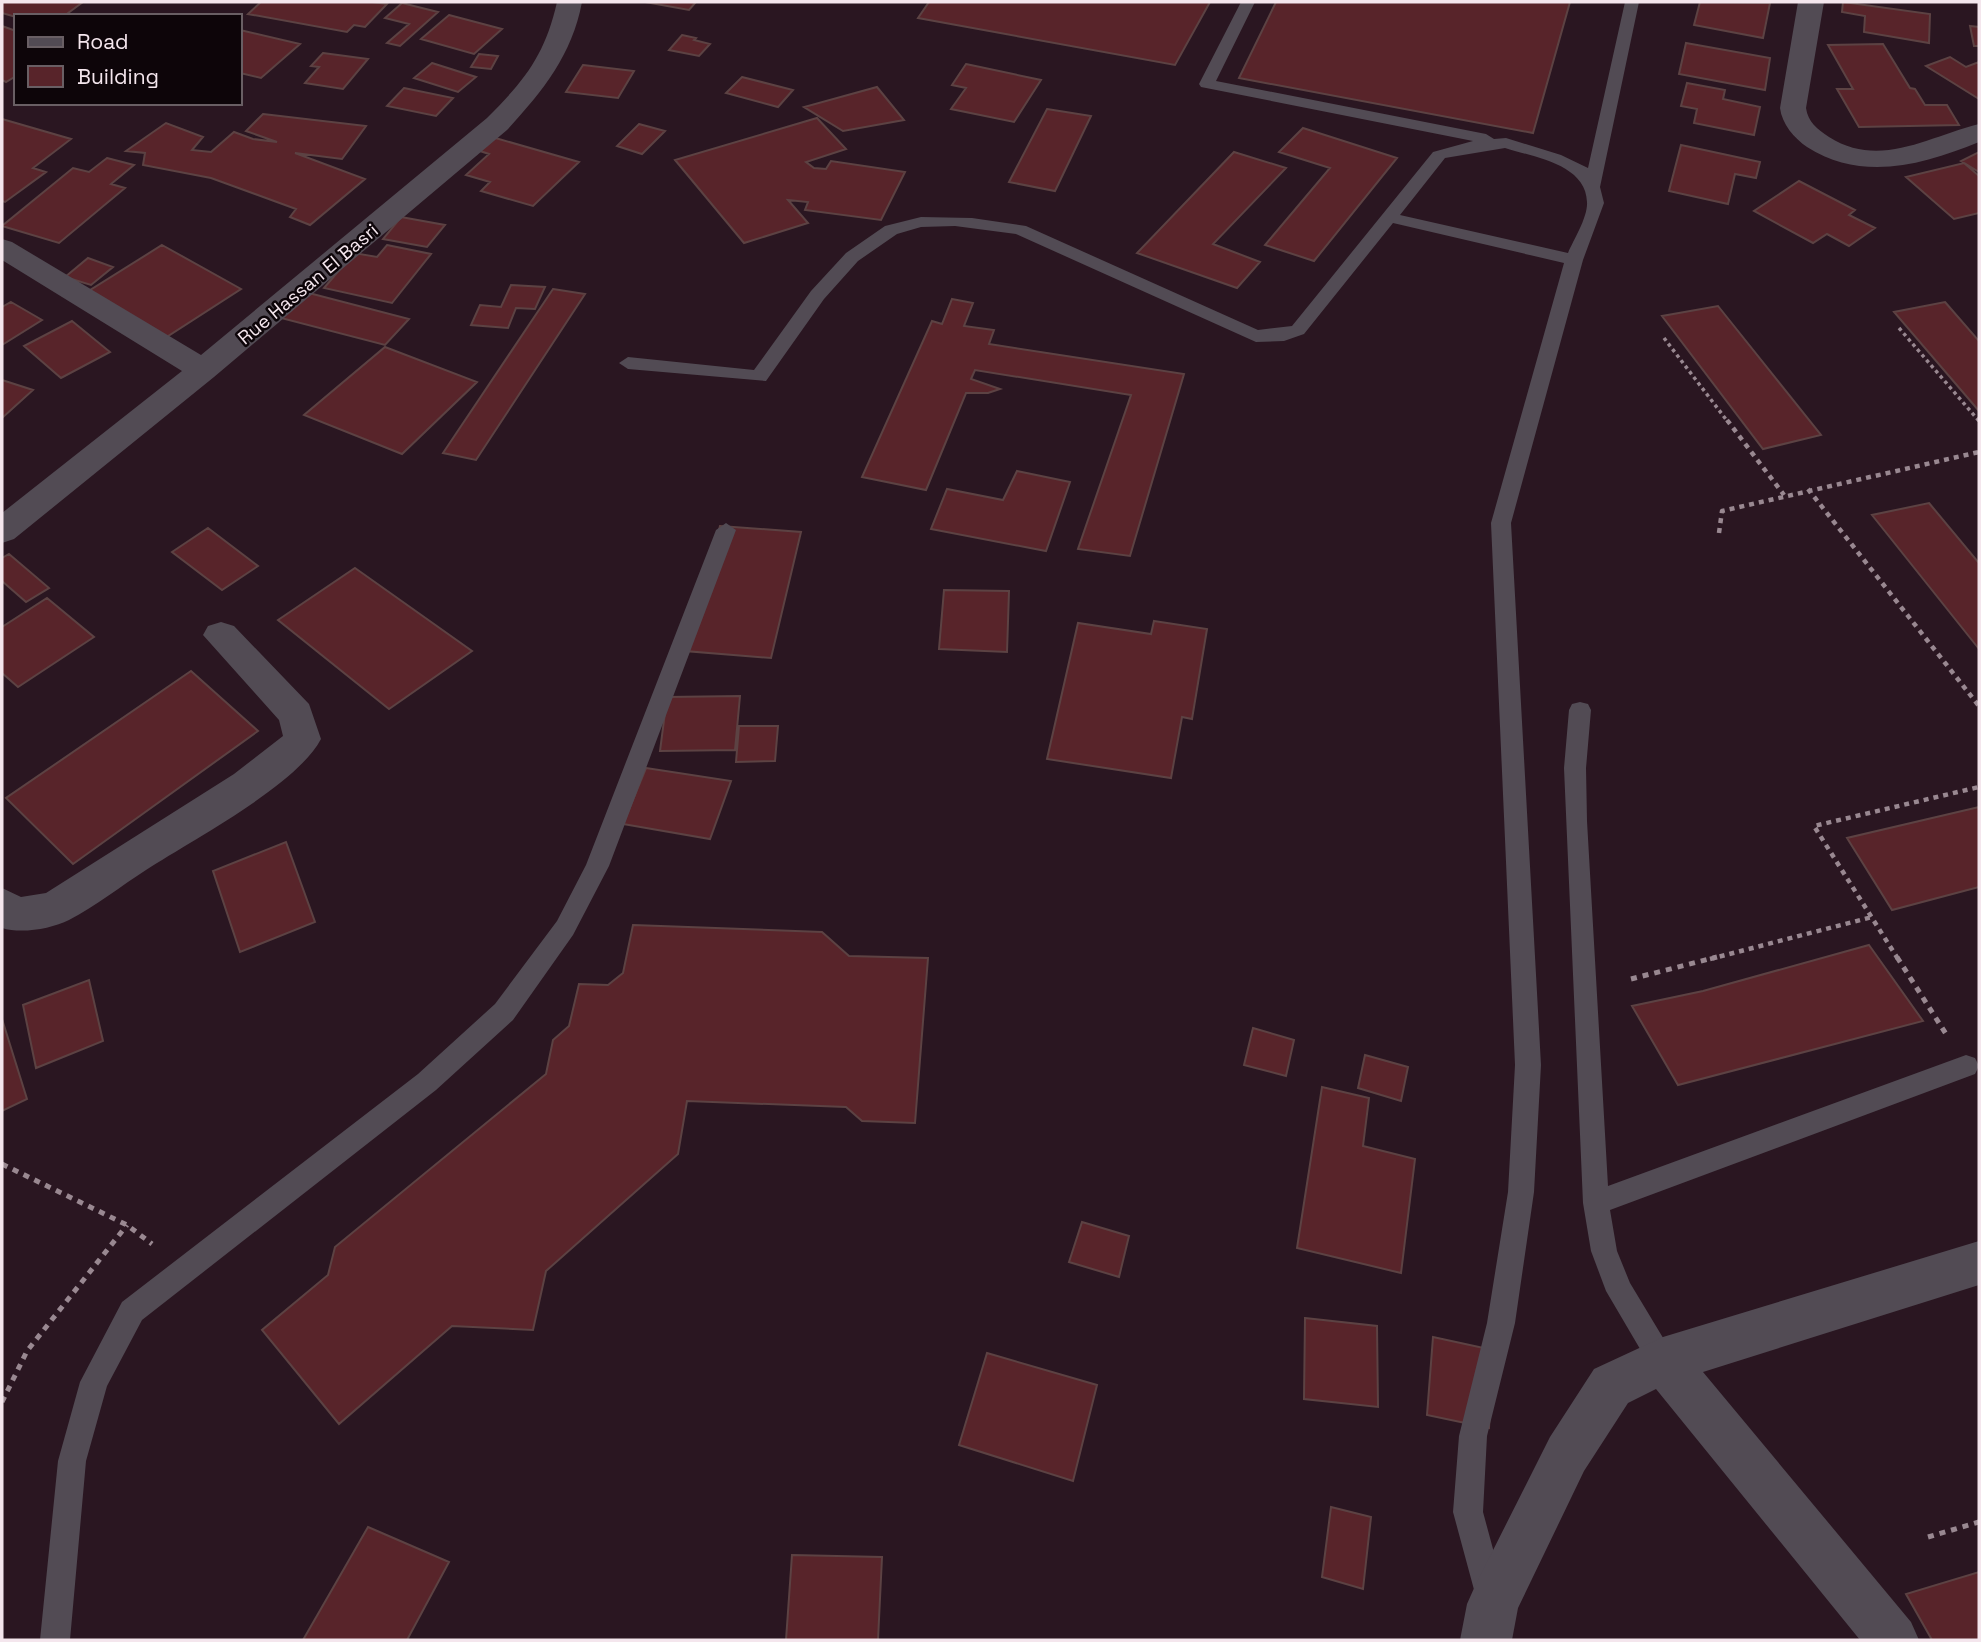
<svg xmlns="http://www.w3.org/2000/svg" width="1981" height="1642" font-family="'Space Grotesk',sans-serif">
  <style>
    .building { fill: #58242a; stroke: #5c4243; stroke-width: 2 }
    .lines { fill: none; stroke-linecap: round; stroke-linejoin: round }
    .path-far2 { stroke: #998891; stroke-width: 3.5; stroke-dasharray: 3.5 3.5; stroke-linecap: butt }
    .path-far1 { stroke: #998891; stroke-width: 4.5; stroke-dasharray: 5 5; stroke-linecap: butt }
    .path { stroke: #998891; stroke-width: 5; stroke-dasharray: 6 6; stroke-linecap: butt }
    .lane { fill: #524b54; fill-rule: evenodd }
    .street { fill: #524b54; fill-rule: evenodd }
    .labels { text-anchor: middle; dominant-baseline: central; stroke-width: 5; stroke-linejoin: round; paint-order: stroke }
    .far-street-label { font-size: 19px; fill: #f4e6ed; stroke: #0d0509 }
  </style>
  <rect width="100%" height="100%" fill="#2a1621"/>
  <path class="building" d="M2,2h81l-19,14 -48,1 -14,-4z
    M261,2h111l15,2 -22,23 -11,-2 -7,7 -99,-18z
    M645,2h51l-7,8z
    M929,2h281l-35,63 -257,-47z
    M1276,2h294l-37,131 -294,-55z
    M1700,2l70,1 -7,35 -69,-13z
    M1843,2l87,12 -1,29 -65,-11 1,-16 -23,-4z
    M402,3l36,9 -38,34 -13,-3 22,-19 -24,-6z
    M449,15l53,14 -28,25 -53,-15z
    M2,26l14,5v45l-10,6 -4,-2z
    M1970,26l9,1v19h-5z
    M240,30l60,14 -39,34 -21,-5z
    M682,35l14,3 -2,2 16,4 -11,12 -30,-6z
    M1686,43l84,15 -5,32 -86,-16z
    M1883,44l27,44 5,1 10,16h22l12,20 -100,2 -22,-38h16l-25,-44z
    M323,53l45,6 -25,30 -38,-6 14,-16 -8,-1z
    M479,54l19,2 -7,13 -20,-2z
    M1950,57l16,10 13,-5v37l-53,-33z
    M432,63l44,14 -18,15 -44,-14z
    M966,64l75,16 -27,42 -63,-13 15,-21 -14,-3z
    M583,65l51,6 -16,27 -52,-6z
    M742,77l51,13 -15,17 -52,-14z
    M1687,83l38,7 -2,9 37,8 -6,28 -60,-12 3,-14 -16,-3z
    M877,87l27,33 -61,11 -39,-24z
    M404,88l49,10 -17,18 -49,-10z
    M1047,109l44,7 -36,75 -46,-9z
    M263,114l103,12 -24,33 -47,-6 70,26 -55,46 -20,-8 6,-8 -85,-31 -68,-13 2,-12 -19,-2 40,-28 37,14 -11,13 19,2 23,-20 19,7 24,3 -31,-11z
    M817,118l29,31 -40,13 8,6 12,1 5,-8 74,11 -24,48 -76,-10 3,-8 -20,-2 20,23 -64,20 -69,-83z
    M2,119l69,20 -38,29 13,4 -41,30 -3,-1z
    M639,124l26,7 -23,23 -25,-8z
    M1303,128l94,30 -83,103 -49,-16 65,-77 -51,-16z
    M492,137l87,25 -46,44 -52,-15 9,-9 -24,-7 23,-21 -12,-4z
    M1681,145l79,17 -4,16 -21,-4 -7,30 -59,-13z
    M1234,152l52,16 -73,76 47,18 -23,26 -100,-35z
    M1979,152v20l-18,-11z
    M107,158l27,7 -23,19 14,4 -66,55 -57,-17 71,-58 16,4z
    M1964,163l15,13v37l-25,6 -48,-42z
    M1799,181l56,29 -6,5 26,13 -26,18 -22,-12 -14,9 -59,-32z
    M401,217l44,8 -18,22 -44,-8z
    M162,245l79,44 -76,49 -78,-46z
    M387,245l44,9 -39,49 -68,-15 30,-35 23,4z
    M88,258l25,9 -22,18 -26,-8z
    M511,285l34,2 -10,22 -19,-1 -8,20 -37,-3 9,-20 21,2z
    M553,289l32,5 -109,166 -33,-7z
    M305,292l104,27 -24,26 -104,-27z
    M952,299l21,4 -9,23 30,4 -5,14 195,30 -54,182 -52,-7 53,-154 -156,-25 -4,9 29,10 -12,4h-22l-40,97 -64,-13 70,-156 10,3z
    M11,302l31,18 -40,25v-38z
    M1945,302l34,39v70l-85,-99z
    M1718,306l103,129 -58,14 -101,-133z
    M72,321l38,31 -49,26 -37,-32z
    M385,347l92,35 -75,72 -98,-39z
    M2,380l31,10 -31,28z
    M1017,471l53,11 -24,69 -115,-22 16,-40 56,11z
    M1929,503l50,60v86l-107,-134z
    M720,526l81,6 -30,126 -86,-7z
    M208,528l50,38 -36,24 -50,-38z
    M9,554l40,34 -23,14 -24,-21v-23z
    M355,568l117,83 -83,58 -111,-89z
    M944,590l65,1 -2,61 -68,-3z
    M47,598l47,39 -76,50 -16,-14v-46z
    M1154,621l53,8 -15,90 -10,-2 -11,61 -124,-19 31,-136 73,11z
    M191,671l67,60 -185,133 -67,-66z
    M740,696l-5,54 -75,1 7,-54z
    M739,726h39l-3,35 -39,1z
    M646,768l85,13 -21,58 -87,-15z
    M1979,807v80l-87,23 -45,-72z
    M286,842l29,80 -75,30 -27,-81z
    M633,925l189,7 27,24 79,2 -13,165 -53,-2 -16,-14 -159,-6 -9,53 -132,117 -13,59 -81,-4 -113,98 -77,-94 66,-55 7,-28 211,-173 7,-34 16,-14 10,-42 29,1 15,-12z
    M1869,945l54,76 -245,64 -46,-79 71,-15z
    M89,980l14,61 -67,27 -13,-63z
    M2,1019l25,80 -25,12z
    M1253,1028l41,12 -8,36 -42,-11z
    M1365,1055l43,12 -7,34 -43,-13z
    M1322,1087l47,11 -6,48 52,13 -14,114 -104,-25z
    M1082,1222l47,14 -10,41 -50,-15z
    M1305,1318l72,8 1,81 -74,-8z
    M1433,1337l60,13 -4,78 -62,-13z
    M987,1353l110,32 -24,96 -114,-36z
    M1331,1507l40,10 -8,72 -41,-12z
    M368,1527l81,35 -42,78h-104z
    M792,1555l90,2 -4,83h-92z
    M1979,1572v68h-47l-26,-46z"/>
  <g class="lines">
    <path class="path-far2" d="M1899,328l80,93
      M1664,338l64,84"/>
    <path class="path-far1" d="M1727,420l57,75
      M1808,489l171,217
      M1719,533l3,-22 257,-59
      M1710,959l162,-42
      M1898,959l-84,-133 165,-39"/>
    <path class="path" d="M1897,957l49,77
      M1631,979l86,-22
      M2,1164l125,61 25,19
      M2,1402l25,-51 100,-126
      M1928,1537l51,-15"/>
    <path class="lane" d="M1241,2h14l-39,79 270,53 8,5 12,-1 55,17 27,13 37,-166h14l-39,185 4,16 -21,57 -72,263 30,542 -7,127 -19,131 -28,113 -4,76 23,85 -4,11 -11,4 -11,-4 -4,-11 -23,-85 6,-76 28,-113 21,-131 7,-127 -24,-542 73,-260 -171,-40 -89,111 -20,7 -28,1 -240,-108 -61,-8 -34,1 -24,7 -39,27 -34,38 -58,82 -138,-12 -9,-6 9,-6 126,13 57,-79 35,-38 39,-27 36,-9 51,1 54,8 232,104 34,-4 141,-174 40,-11 -272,-54 -2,-3zM1505,148c28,9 81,16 82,54 1,15 -13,37 -19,51l-168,-38 45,-57z
      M726,523l10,7 -127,336 -36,69 -60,85 -77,70 -294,230 -35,66 -21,75 -16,179h-30l18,-179 22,-79 42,-80 296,-228 77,-70 62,-83 29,-56 130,-335z
      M1580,702l8,2 3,6 -5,58 1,53 21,365 358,-131 9,3 4,8 -4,8 -365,136 7,41 13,32 47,78 -4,10 -10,4 -10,-4 -47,-80 -15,-40 -8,-48 -19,-435 5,-58 3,-6z"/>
    <path class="street" d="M557,2h25c-10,53 -39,89 -75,128l-293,247 -200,162 -12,4v-30l180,-142 -180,-111v-21l10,3 189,113 286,-237c38,-38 58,-63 70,-116z
      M1798,2h26l-18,106c2,14 11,21 23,29 51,32 98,0 150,-13v18c-56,23 -117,40 -172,5 -13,-9 -25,-23 -27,-39z
      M221,622l13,4 75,78 12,35c-25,47 -129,101 -175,131 -25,16 -50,36 -77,50 -18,9 -48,14 -67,8v-40l19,9 25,-4 188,-119 49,-38 -4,-16 -76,-85 5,-9z
      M1979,1241v44l-276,87 208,250 8,18h-59l-204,-251 -28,14 -44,68 -66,137 -6,32h-52l7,-36 8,-18 75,-149 44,-68 69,-32z"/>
  </g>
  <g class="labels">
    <g class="far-street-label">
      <text transform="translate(308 284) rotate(-40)">Rue Hassan El Basri</text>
    </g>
  </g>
  <rect width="1981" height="1642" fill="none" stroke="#f4e6ed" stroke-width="7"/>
  <rect x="14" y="14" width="228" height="91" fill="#0d0509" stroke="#695f64" stroke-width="2"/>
  <rect x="28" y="37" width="35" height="10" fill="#524b54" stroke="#695f64" stroke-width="2"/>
  <text x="77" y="49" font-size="21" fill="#f4e6ed">Road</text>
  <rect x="28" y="66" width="35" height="21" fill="#58242a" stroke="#695f64" stroke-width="2"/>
  <text x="77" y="84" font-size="21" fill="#f4e6ed">Building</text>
</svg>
